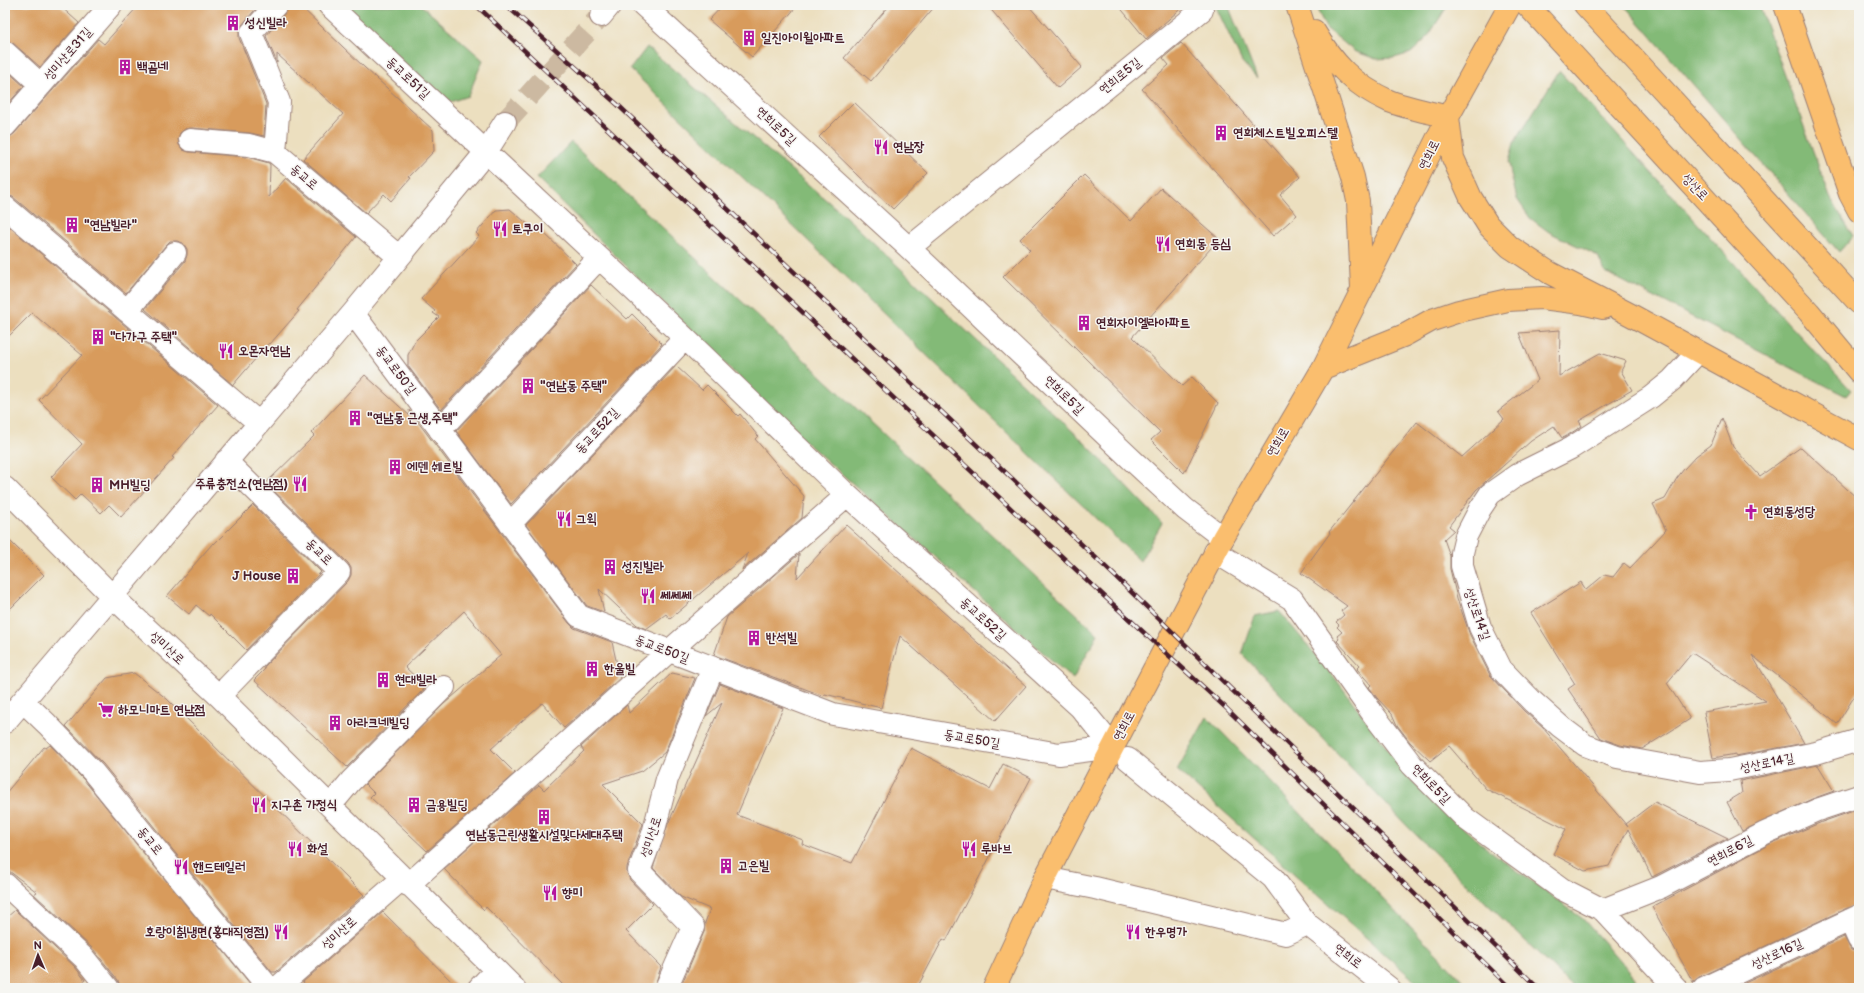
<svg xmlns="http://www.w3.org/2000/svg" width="1864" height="993" font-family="'Balsamiq Sans','Poor Story',sans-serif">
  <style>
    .forest { fill: #83ba77; stroke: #666c51 }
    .building { fill: #d89b5c }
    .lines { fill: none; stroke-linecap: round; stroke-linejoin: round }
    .minor-tunnel { stroke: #ccb9a1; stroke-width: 22; stroke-dasharray: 22 11; stroke-linecap: butt }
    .minor-casing { stroke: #9b7f75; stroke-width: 24 }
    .major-casing { stroke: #9b7f75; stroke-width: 24 }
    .minor { stroke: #fff; stroke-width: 22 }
    .major { stroke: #fabe6e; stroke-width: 22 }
    .rail-casing { stroke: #4a1f2b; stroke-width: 4.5 }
    .rail { stroke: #f6f6f2; stroke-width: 3; stroke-dasharray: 9; stroke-linecap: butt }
    .labels { text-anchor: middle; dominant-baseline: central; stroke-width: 3; stroke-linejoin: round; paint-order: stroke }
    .poi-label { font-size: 13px; font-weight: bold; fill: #4a1f2b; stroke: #f6f6f2; text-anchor: start }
    .street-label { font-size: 13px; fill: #4a1f2b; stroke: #f6f6f2 }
  </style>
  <rect width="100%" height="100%" fill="#f6f6f2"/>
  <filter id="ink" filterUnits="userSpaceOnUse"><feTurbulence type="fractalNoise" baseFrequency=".025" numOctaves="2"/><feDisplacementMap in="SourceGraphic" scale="8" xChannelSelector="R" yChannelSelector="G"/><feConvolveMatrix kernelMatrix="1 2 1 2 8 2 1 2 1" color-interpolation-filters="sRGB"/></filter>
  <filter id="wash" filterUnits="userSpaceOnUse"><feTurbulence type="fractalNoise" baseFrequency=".012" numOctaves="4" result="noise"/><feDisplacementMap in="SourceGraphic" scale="16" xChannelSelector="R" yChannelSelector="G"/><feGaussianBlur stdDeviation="0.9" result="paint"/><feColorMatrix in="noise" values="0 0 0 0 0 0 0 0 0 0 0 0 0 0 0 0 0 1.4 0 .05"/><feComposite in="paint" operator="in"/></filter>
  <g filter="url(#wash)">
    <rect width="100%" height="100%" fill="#ecdfbf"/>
    <path class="forest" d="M330,5h91l62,55 -15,36 -30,10z
      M1215,5h13l29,73 -15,-16z
      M1315,5h133l-21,33 -16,15 -17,5 -18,1 -22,-8 -28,-23z
      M1624,5h135l71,192 23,39 -14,16z
      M647,47l198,169 239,226 78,81 -22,38 -510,-492z
      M1559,71l229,252 63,67 -5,6 -241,-124 -7,-16 -49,-24 -19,-14 -13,-19 -6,-25 -2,-12 5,-19z
      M571,142l527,492 -25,45 -283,-251 -253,-250z
      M1279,611l56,67 75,101 71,65 102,75 61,69h-70l-163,-158 -169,-176 13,-38z
      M1207,717l263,271h-47l-246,-218z"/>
    <g id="blocks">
      <path class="building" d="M5,5h54l20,18 -39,44 -27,-24 -8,-3z
        M139,5h120l-17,20 -3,6v7l27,66 -2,32 -14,-3 -59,-5 -6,1 -5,4 -2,6 1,6 4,5 6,2 58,5 22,6 1,2 -1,32 17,-19 70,59 -59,73 2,1 -29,33 -1,-1 -36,42 -88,-76 40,-48 2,-6v-6l-4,-6 -6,-2h-7l-4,4 -40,48 -113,-96 -8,-2v-57l9,-4 84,-95 6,5z
        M288,5h11l66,63 68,62 1,21 -25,26 2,1 -20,23 -7,-7 -18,19 -63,-54 40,-45 -66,-60v9l-11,-27 19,-23z
        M723,5h75l-46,52 -43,-37z
        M890,5h46l-65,76 -27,-23z
        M987,5h41l54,62 -24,21z
        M1118,5h67l-39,34z
        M1181,43l119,134 -20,18 17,20 -24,21 -131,-147 27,-24 -6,-7z
        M5,69l19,17 -19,21z
        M854,102l74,71 -35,36 -74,-72z
        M1084,175l47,46 30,-33 58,51 -87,98 50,49 10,-9 26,26 -34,70 -33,-33 9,-8 -157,-155 27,-27 -10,-11z
        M510,209l28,24 3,-3 35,34 -135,146 -33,-44v-11l7,-14 24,-24 -6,-4 2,-2 -14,-12 58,-63 -3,-3 20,-23z
        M5,223l213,182 -46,52 2,1 -53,59 -12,-12 -8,8 -20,-19 -6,6 -24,-23 31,-33 -43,-44 43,-45 -50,-42 -27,27z
        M591,285l36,34 5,-5 30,30 -151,160 -55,-73z
        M1560,330l-1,46 41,-23 26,8 -5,10 11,19 -53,31 3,5 -17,11 -3,1 -8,-12 -23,15 -55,49 -27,36 5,4 -10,9 6,17v13l7,29 13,37 20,40 34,36 19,17 85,99 -2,-3 29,-22 73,36 -76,39 -24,-48 -19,37 -24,5 -32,-17 13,-25 -80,-40 -37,-43 -19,15 -20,-19 -13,-17 -5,-11 -15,-16 -8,-11 2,-2 -14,-16 3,-3 -23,-25 2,-2 -2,-3 5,-4 -5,-5 2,-2 -3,-3 8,-7 -3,-4 6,-5 -46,-33 29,-40 -1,-1 88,-110 45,35 42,-38 -6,-8 40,-31 -19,-47z
        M676,366l26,24 5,-5 31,31 2,-2 18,22 -3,3 49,57 -2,22 -60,52 6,-17 -78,66 -4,-5 -20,15 -9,-4 -38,-36 5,23 -17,-6 -61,-81z
        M365,375l45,41 -1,-6 160,213 5,5 38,14 8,36 -56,50 -22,-25 -51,46 24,24 -88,78 -57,-54 4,-4 -9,-9 79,-80 57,-49 -37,-44 -59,56 21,20 -79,80 -93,-87 11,-11 -1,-2 84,-86 3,-6v-7l-3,-5 -82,-80 48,-47 -3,-3z
        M1722,418l11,29 27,29 41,-29 58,53v189l-22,35 -85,-69 52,88 -68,13v-2l-23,4 -9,-46 62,-11 -74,-48 -25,30 23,36 -48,30 -22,-4 -19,-7 -33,-49 7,-5 -44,-71 50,-31 5,8 18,-15 9,2 11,-14 6,5 23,-24 13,-14 -13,-26 12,-5 12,-21 7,-9 12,-13 15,-11z
        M253,505l68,67 -75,78 -36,-36 -1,2 -13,-11 -7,9 -22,-18 46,-53 1,1z
        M846,525l180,161 -31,35 -95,-85 -19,72 -56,-14 -1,2 -110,-41 13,-38 72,-63 -2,24z
        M5,536l39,39 -39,39z
        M134,673l33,26 197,196 -88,77h-4l-169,-208 -37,-38 41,-48z
        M672,673l23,5 -30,74 -23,19 -39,13 40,40 -16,43v6l3,7 23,24 -27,27 35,36 -7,21h-88l-80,-81 -2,3 -40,-41 89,-79 6,-5 5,5 40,-39 -3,-4 46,-42 2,8z
        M720,684l63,24 -46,107 66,25 -1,4 50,19 59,-115 79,41 13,-25 28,14 -85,163 -3,-2 -26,49h-237l24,-56 1,-9 5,-14 -29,-12 -28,-29 15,-44 54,-121 -16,13z
        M50,745l34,35 167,205 -4,3h-127l-2,-8 -25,-31 -59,-55 3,-2 -32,-24v-74l39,-47 2,1z
        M1818,765l16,26 -22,8 -70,32 -15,-29 15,-9 -2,-12z
        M1859,809v95l-14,5 -146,68 -6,5 -41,-75 118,-63 52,-22z
        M15,910l60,57 10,13 -10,8h-70v-69z
        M383,912l75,76h-150l-5,-6z
        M1844,937l7,13 8,2v36h-125z"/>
    </g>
  </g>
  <g filter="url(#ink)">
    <use href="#blocks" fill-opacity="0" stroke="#9b7f75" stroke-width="1"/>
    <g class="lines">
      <path class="minor-tunnel" d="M505,122l96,-106"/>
      <defs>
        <path id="minor" d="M329,5l356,333 162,157 233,212 33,40
          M643,5l266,243 222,211 54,50 38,29
          M601,16l9,-11
          M5,52l36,33
          M5,126l106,-121
          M190,140l59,5 26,7 124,105
          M275,152l4,-50 -28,-69 25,-28
          M5,207l254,216
          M909,248l293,-238 -3,-5
          M127,311l48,-58
          M353,313l226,303 254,98 226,40 54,-7
          M1698,352l-26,28 -21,17 -80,51 -54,27 -27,19 -10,15 -14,27 -4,17v13l18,61 21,42 32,33 28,25 24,18 32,12 83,15 29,-2 87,-17 43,-13
          M440,430l158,-171
          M5,488l108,109 106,99 295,292
          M510,524l175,-186
          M1215,552l77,47 81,115 39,51 54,54 96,70 41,21 73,78
          M219,696l120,-124 -113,-111
          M23,701l24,23 46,48 176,216
          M5,722l348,-409 133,-161 19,-30
          M1128,759l145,119 34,46 82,64
          M330,806l21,-25 93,-94
          M1045,878l50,10 191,46 21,-10
          M5,884l79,74 24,30
          M408,885l260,-233 179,-157
          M1603,910l58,-23 104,-54 52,-23 42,-14
          M1850,920l9,20
          M277,988l125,-109
          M479,988l17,-18
          M666,988l27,-61 -54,-56 14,-37 14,-55 46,-111
          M1704,988l155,-72"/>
        <path id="major" d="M1297,5l56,172 5,24 4,87
          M1527,5l282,307 50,60
          M1585,5l274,298
          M1785,5l65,189 9,17
          M1314,31c19,32 39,54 75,70 18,7 40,11 59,16
          M1448,117l5,41 18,40 17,27 22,22 40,26 81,42 228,124
          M1323,368l82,-33 27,-15 27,-9 49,-11 34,-2 39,5 22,5
          M994,988l51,-110 68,-131 110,-209 100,-170 125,-251 62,-112"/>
      </defs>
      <use href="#minor" class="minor-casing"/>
      <use href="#major" class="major-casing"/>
      <use href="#minor" class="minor"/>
      <use href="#major" class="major"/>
      <defs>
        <path id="rail" d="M476,5l628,591 121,111 285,281
          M506,5l112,100 498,472 422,411"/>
      </defs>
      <use href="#rail" class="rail-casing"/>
      <use href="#rail" class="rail"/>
    </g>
  </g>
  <defs>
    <symbol id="building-bare" viewBox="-9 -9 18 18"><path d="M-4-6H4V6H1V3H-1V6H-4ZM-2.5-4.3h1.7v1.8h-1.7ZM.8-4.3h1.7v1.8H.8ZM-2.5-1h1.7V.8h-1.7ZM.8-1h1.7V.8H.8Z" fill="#b5179e" stroke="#f6f6f2" stroke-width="2.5" paint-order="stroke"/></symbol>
    <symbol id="restaurant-bare" viewBox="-9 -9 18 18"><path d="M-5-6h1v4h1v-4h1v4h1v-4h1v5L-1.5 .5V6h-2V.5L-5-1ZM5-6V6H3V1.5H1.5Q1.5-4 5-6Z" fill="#b5179e" stroke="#f6f6f2" stroke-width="2.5" paint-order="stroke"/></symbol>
    <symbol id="church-bare" viewBox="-9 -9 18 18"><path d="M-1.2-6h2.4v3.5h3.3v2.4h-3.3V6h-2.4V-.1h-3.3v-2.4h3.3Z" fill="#b5179e" stroke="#f6f6f2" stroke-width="2.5" paint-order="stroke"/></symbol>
    <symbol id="supermarket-bare" viewBox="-9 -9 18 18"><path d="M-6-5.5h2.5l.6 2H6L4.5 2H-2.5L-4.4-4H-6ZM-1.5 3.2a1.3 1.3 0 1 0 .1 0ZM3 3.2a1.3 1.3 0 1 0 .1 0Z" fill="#b5179e" stroke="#f6f6f2" stroke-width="2.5" paint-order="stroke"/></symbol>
  </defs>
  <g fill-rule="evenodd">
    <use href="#building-bare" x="222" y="12" width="22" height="22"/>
    <use href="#building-bare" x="738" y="27" width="22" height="22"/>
    <use href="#building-bare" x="114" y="56" width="22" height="22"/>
    <use href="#building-bare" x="1210" y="122" width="22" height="22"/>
    <use href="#restaurant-bare" x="870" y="136" width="22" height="22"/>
    <use href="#building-bare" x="61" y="214" width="22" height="22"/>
    <use href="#restaurant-bare" x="489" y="218" width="22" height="22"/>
    <use href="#restaurant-bare" x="1152" y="233" width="22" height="22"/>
    <use href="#building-bare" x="1073" y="312" width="22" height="22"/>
    <use href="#building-bare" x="87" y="326" width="22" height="22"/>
    <use href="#restaurant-bare" x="215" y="340" width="22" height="22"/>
    <use href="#building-bare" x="517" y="375" width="22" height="22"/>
    <use href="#building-bare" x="344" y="407" width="22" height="22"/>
    <use href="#building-bare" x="384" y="456" width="22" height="22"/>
    <use href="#restaurant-bare" x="289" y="473" width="22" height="22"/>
    <use href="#building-bare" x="86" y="474" width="22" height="22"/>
    <use href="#church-bare" x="1740" y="501" width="22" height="22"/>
    <use href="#restaurant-bare" x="553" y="508" width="22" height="22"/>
    <use href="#building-bare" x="599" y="556" width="22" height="22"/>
    <use href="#building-bare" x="282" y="565" width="22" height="22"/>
    <use href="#restaurant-bare" x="637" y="585" width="22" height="22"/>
    <use href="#building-bare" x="743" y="627" width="22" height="22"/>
    <use href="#building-bare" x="581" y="658" width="22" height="22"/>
    <use href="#building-bare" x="372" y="669" width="22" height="22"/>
    <use href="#supermarket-bare" x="95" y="699" width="22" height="22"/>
    <use href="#building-bare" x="324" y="712" width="22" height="22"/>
    <use href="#restaurant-bare" x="248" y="794" width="22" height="22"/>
    <use href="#building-bare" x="403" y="794" width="22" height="22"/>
    <use href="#building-bare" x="533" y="806" width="22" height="22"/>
    <use href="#restaurant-bare" x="284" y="838" width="22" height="22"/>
    <use href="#restaurant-bare" x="958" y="838" width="22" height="22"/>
    <use href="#building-bare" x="715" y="855" width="22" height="22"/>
    <use href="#restaurant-bare" x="170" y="856" width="22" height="22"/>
    <use href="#restaurant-bare" x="539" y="882" width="22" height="22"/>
    <use href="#restaurant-bare" x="270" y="921" width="22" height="22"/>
    <use href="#restaurant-bare" x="1122" y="921" width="22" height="22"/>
  </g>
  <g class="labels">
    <g class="poi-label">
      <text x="245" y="23">성신빌라</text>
      <text x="761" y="38">일진아이윌아파트</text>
      <text x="137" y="67">백곰네</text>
      <text x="1233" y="133">연희체스트빌오피스텔</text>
      <text x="893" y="147">연남장</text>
      <text x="84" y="225">"연남빌라"</text>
      <text x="512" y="229">토쿠이</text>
      <text x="1175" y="244">연희동 등심</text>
      <text x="1096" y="323">연희자이엘라아파트</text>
      <text x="110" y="337">"다가구 주택"</text>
      <text x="238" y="351">오몬자연남</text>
      <text x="540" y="386">"연남동 주택"</text>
      <text x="367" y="418">"연남동 근생,주택"</text>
      <text x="407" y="467">에덴 쉐르빌</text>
      <text x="288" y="484" text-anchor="end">주류충전소(연남점)</text>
      <text x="109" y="485">MH빌딩</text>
      <text x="1763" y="512">연희동성당</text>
      <text x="576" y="519">그윅</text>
      <text x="622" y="567">성진빌라</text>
      <text x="281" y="576" text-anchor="end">J House</text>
      <text x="660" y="596">쎄쎄쎄</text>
      <text x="766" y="638">반석빌</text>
      <text x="604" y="669">한울빌</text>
      <text x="395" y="680">현대빌라</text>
      <text x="118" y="710">하모니마트 연남점</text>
      <text x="347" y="723">아라크네빌딩</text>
      <text x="271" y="805">지구촌 가정식</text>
      <text x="426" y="805">금용빌딩</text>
      <text x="544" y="835" text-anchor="middle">연남동근린생활시설및다세대주택</text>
      <text x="307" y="849">화설</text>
      <text x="981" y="849">루바브</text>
      <text x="738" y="866">고은빌</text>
      <text x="193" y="867">핸드테일러</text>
      <text x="562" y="893">향미</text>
      <text x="269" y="932" text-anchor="end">호랑이칡냉면(홍대직영점)</text>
      <text x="1145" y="932">한우명가</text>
    </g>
    <g class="street-label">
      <text transform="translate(68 54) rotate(-49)">성미산로31길</text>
      <text transform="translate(1120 76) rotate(-39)">연희로5길</text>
      <text transform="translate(408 78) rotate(43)">동교로51길</text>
      <text transform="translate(776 126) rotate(43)">연희로5길</text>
      <text transform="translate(1429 155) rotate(-64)">연희로</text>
      <text transform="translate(304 177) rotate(40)">동교로</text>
      <text transform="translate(1695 187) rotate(47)">성산로</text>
      <text transform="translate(396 370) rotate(53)">동교로50길</text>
      <text transform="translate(1064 395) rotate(44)">연희로5길</text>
      <text transform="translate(597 431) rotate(-47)">동교로52길</text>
      <text transform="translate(1278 442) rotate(-60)">연희로</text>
      <text transform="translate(319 552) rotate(44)">동교로</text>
      <text transform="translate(1477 614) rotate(71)">성산로14길</text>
      <text transform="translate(983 619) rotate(42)">동교로52길</text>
      <text transform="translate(167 648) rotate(43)">성미산로</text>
      <text transform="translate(662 649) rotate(21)">동교로50길</text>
      <text transform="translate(1124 726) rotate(-62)">연희로</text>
      <text transform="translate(972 739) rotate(10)">동교로50길</text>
      <text transform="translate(1767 763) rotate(-11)">성산로14길</text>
      <text transform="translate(1431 784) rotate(46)">연희로5길</text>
      <text transform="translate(651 837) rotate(-72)">성미산로</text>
      <text transform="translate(150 841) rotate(51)">동교로</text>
      <text transform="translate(1730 851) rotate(-28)">연희로6길</text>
      <text transform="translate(339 933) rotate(-42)">성미산로</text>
      <text transform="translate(1777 954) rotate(-25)">성산로16길</text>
      <text transform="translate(1348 956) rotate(38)">연희로</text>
    </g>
  </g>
  <rect width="1864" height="993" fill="none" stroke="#f6f6f2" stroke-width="20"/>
  <g transform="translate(38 955) rotate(358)" stroke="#f6f6f2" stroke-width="3" paint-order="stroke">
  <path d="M0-3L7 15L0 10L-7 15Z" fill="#4a1f2b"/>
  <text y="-6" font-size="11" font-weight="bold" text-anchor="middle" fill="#4a1f2b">N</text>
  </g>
</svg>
